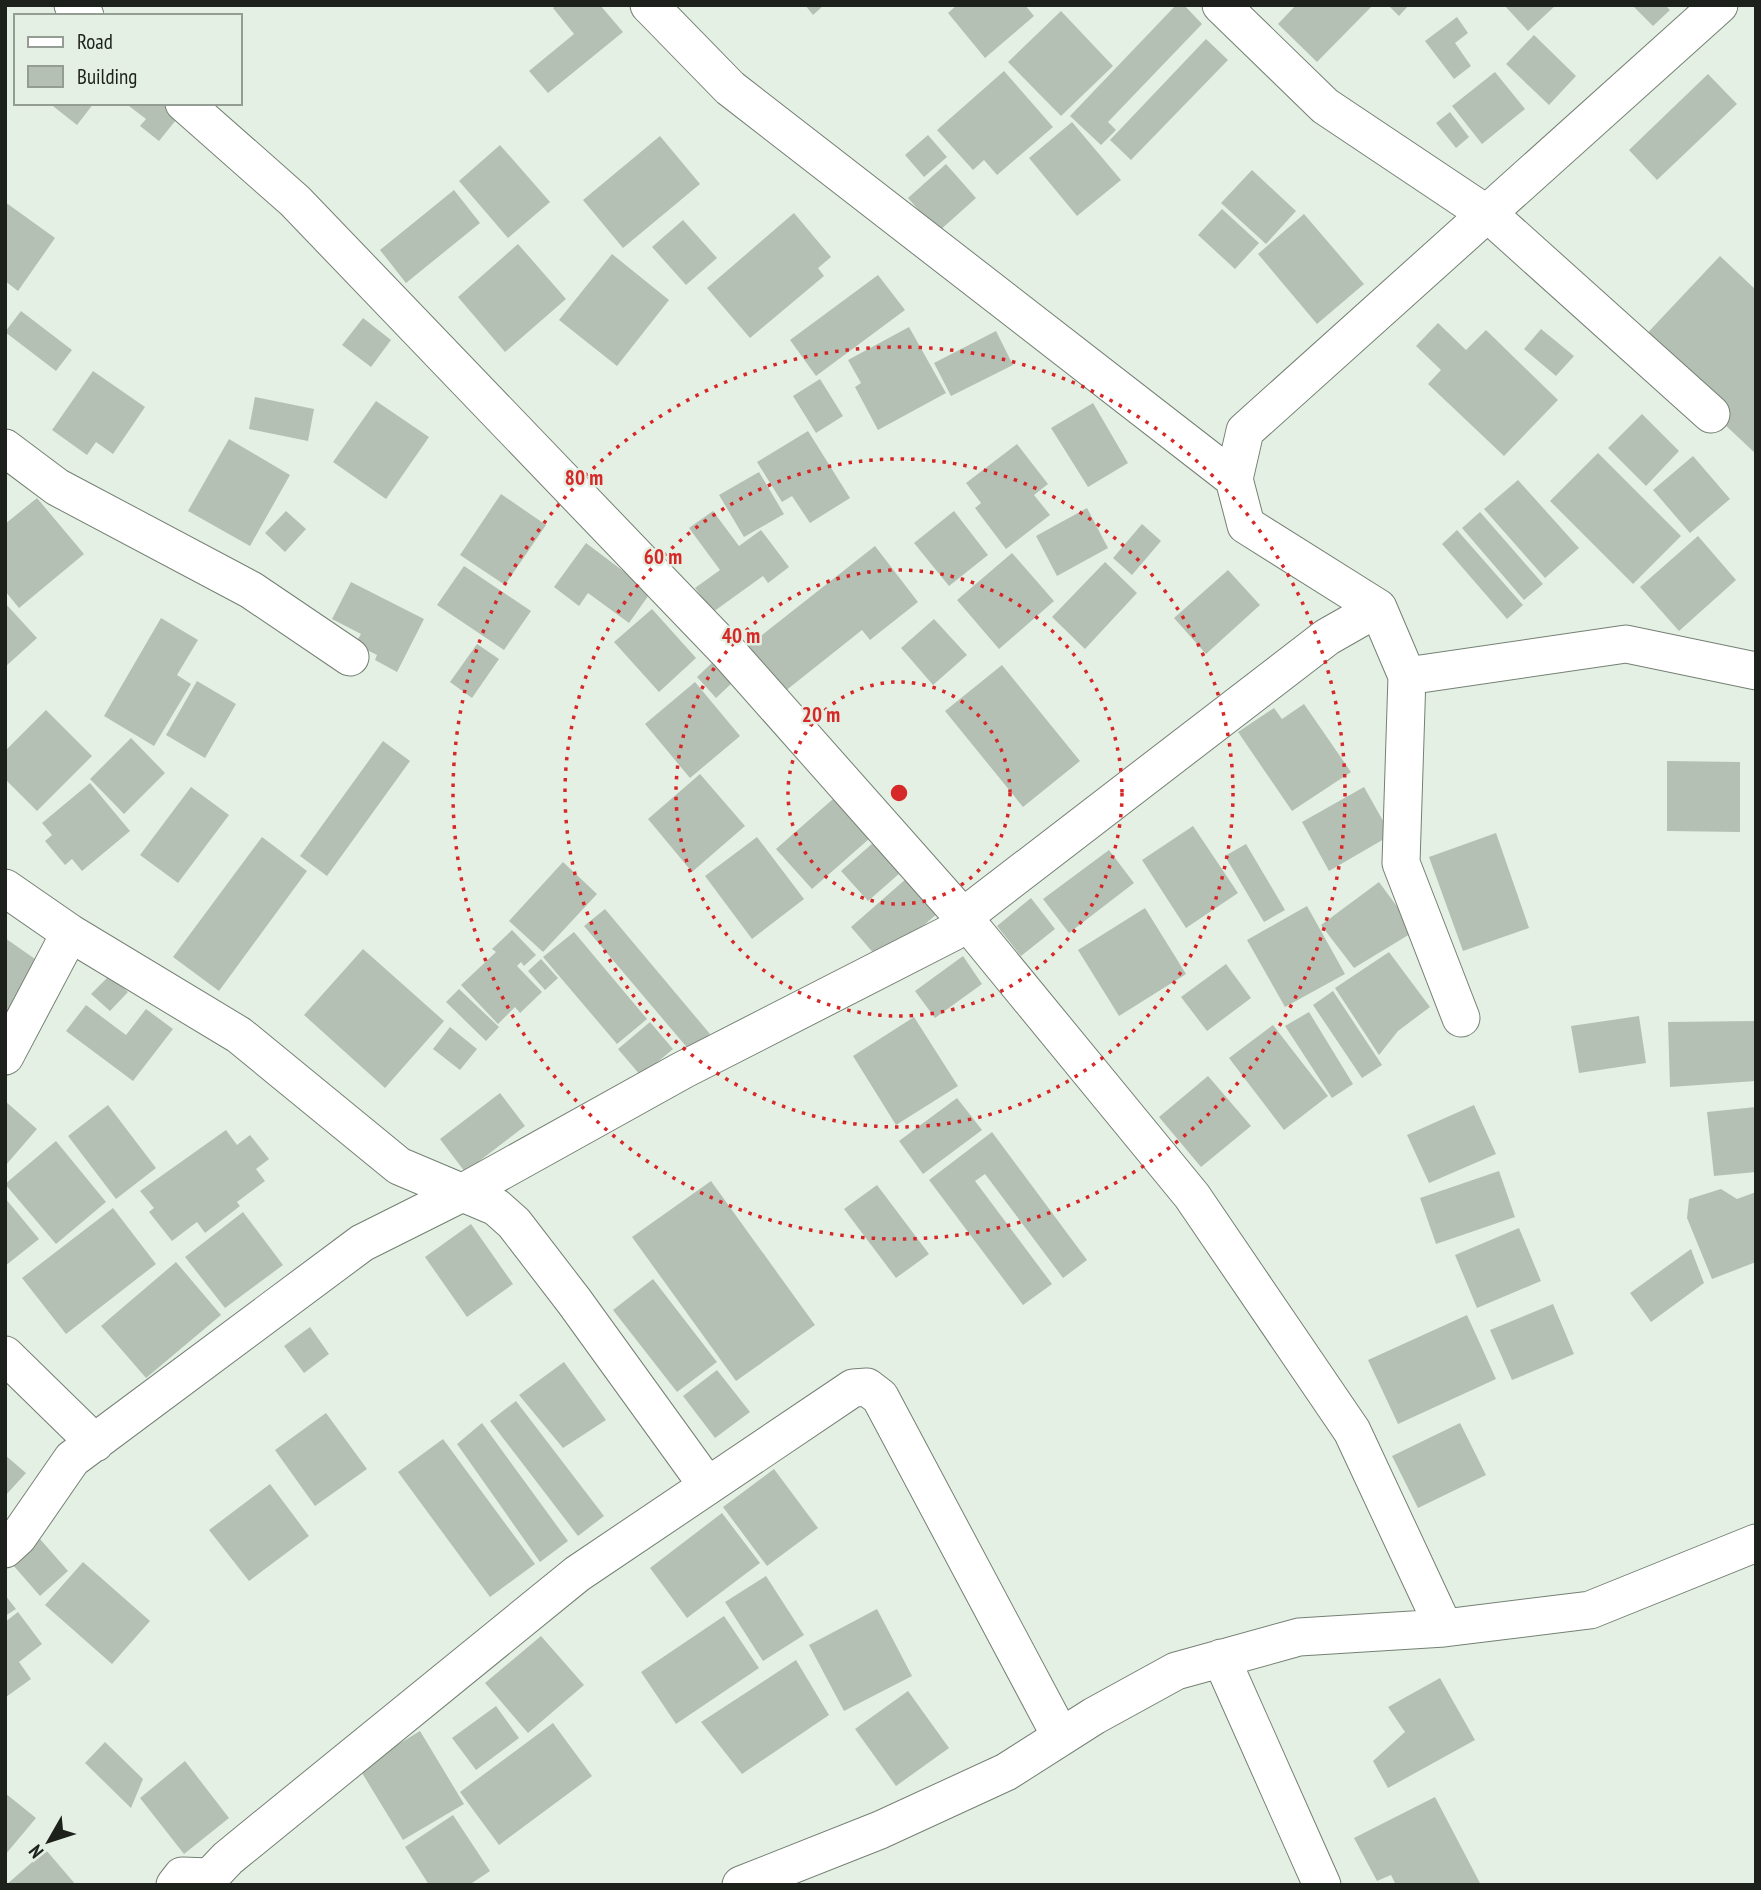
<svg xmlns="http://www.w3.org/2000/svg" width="1761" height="1890" font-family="'PT Sans Narrow',sans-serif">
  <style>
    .building { fill: #b5c0b4 }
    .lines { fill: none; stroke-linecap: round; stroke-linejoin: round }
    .minor-casing { stroke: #758074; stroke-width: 39 }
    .minor { stroke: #fff; stroke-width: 37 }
    .ring { fill: none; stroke: #d62828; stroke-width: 3.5; stroke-dasharray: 3.5 7 }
    .centre { fill: #d62828; stroke: #e4f0e3; stroke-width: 3.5 }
    .ring-label { font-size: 21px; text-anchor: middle; font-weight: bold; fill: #d62828; stroke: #e4f0e3; stroke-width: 5; stroke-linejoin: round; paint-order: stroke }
  </style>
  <rect width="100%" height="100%" fill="#e4f0e3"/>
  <path class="building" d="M556,5h44l23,27 -75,61 -19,-22 45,-37 -21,-26z
    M805,5h19l-11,10z
    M957,5h68l9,11 -49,42 -37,-45z
    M1176,5h8l18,19 -94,98 8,8 -15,15 -31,-29z
    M1296,5h77l-56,57 -39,-38z
    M1388,5h21l-10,11z
    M1504,5h52l-28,26z
    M1632,5h33l5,5 -17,16z
    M1061,11l52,55 -52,50 -53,-54z
    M1457,17l11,16 -13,10 16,23 -17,13 -29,-38z
    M1534,35l42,41 -27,29 -43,-41z
    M1206,39l22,21 -97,100 -21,-20z
    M1004,71l49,56 -56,48 -13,-15 -11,10 -36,-40z
    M1495,72l30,37 -43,35 -30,-38z
    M1708,74l29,30 -80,76 -28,-30z
    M49,103h45l-17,22z
    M125,103h41l14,12 -21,26 -19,-15 6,-7z
    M1450,112l19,25 -13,11 -20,-25z
    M1072,122l49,58 -44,36 -48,-58z
    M928,135l19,22 -23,20 -19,-22z
    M660,136l40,48 -77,64 -40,-48z
    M500,145l50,57 -42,36 -49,-57z
    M946,164l30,34 -38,34 -30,-34z
    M1252,170l44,41 -30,33 -45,-41z
    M454,190l26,33 -74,60 -26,-33z
    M5,202l50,36 -37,53 -13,-10z
    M1222,209l37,34 -24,26 -37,-34z
    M794,213l37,44 -13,11 6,8 -74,62 -43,-50z
    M1304,214l60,70 -47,40 -59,-70z
    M683,220l34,38 -31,27 -34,-38z
    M518,244l48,55 -61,53 -47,-55z
    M612,254l57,46 -52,66 -58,-46z
    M1720,256l36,34v164l-118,-111z
    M878,275l27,35 -89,66 -26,-36z
    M21,311l51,39 -16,21 -51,-39z
    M363,318l28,22 -20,27 -29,-22z
    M1438,323l28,27 20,-20 72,70 -54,56 -76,-72 13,-14 -25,-24z
    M909,327l37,66 -68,37 -23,-43 6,-4 -13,-23z
    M1541,329l33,27 -18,20 -32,-27z
    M996,331l17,34 -62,31 -17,-33z
    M93,371l52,36 -32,47 -17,-12 -9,13 -35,-25z
    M820,379l23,37 -27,17 -23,-37z
    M255,397l59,12 -6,32 -59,-12z
    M376,401l53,36 -43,62 -53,-37z
    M1093,403l35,60 -40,24 -37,-59z
    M1642,414l37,37 -33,35 -38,-38z
    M808,431l42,67 -40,25 -18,-27 -10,6 -25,-40z
    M229,439l61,36 -40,71 -62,-35z
    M1017,444l31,40 -14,11 16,20 -44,34 -31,-41 6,-5 -15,-20z
    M1598,453l83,83 -48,48 -83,-83z
    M1693,456l37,43 -40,34 -37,-43z
    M759,472l25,42 -40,23 -25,-42z
    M1518,480l61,68 -34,30 -61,-69z
    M501,494l45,31 -41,60 -45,-30z
    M37,498l47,56 -65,54 -14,-17v-67z
    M1087,508l21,40 -51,28 -21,-40z
    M286,511l20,18 -21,23 -20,-19z
    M713,511l26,35 22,-16 28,37 -21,16 -5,-7 -50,36 -18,-24 25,-18 -31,-42z
    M954,511l34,44 -39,31 -35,-43z
    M1480,512l63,72 -19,16 -62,-72z
    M1142,524l19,17 -29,34 -19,-17z
    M1457,530l66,75 -16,14 -65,-75z
    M1698,536l38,44 -57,51 -39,-44z
    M586,543l65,49 -22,31 -41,-30 -9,13 -25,-19z
    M875,546l43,56 -48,38 -8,-10 -83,66 -36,-46z
    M1012,553l42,48 -55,48 -42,-49z
    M1105,562l32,31 -52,56 -33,-32z
    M464,566l67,45 -27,39 -67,-45z
    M1228,570l32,35 -54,49 -32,-36z
    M351,582l73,37 -27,53 -22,-12 2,-5 -22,-11 6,-10 -29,-15z
    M5,603l32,35 -32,29z
    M652,609l44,49 -37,34 -45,-50z
    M161,618l37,22 -21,35 14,9 -37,62 -50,-30z
    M934,619l33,36 -34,30 -32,-37z
    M477,644l22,15 -27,39 -22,-16z
    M713,662l19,21 -16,15 -19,-21z
    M1002,665l78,96 -57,46 -78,-96z
    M197,681l39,23 -31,54 -39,-23z
    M695,682l45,54 -50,42 -45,-54z
    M1304,704l47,68 -59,39 -54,-79 36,-24 8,11z
    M46,710l46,46 -55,55 -32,-32v-28z
    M131,738l34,35 -41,41 -34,-35z
    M383,741l27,20 -83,115 -27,-20z
    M1667,761l73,1v70l-73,-1z
    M700,774l45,52 -53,46 -44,-53z
    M90,783l40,48 -48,40 -10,-12 -7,6 -20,-24 7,-6 -10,-12z
    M191,787l38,28 -51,68 -38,-28z
    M1364,787l27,48 -62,36 -27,-49z
    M841,792l36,40 -65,57 -36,-40z
    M1193,826l45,67 -52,35 -44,-68z
    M1496,833l33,95 -66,23 -34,-94z
    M881,836l27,30 -40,35 -27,-30z
    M262,837l45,34 -88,120 -46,-34z
    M757,837l47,62 -52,40 -47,-63z
    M1246,844l39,66 -21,12 -39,-66z
    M1109,850l25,33 -65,50 -26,-34z
    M563,862l34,32 -54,58 -34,-31z
    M915,871l30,36 -64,55 -30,-35z
    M1379,882l36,49 -61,37 -33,-43z
    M1031,898l24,31 -34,27 -24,-30z
    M1307,906l38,68 -60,33 -38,-67z
    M1145,908l41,66 -67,42 -41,-66z
    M605,909l105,125 -20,17 -106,-125z
    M512,930l24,25 -12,11 -3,-4 -4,4 25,26 -22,21 -5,-6 -17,17 -37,-39 35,-33 -4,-3z
    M574,932l73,87 -30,25 -74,-87z
    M5,938l40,28 -40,57z
    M363,949l81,72 -59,67 -81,-73z
    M1389,952l41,55 -32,24 -19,24 -44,-67z
    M963,956l19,28 -47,34 -20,-27z
    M541,959l17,19 -13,12 -17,-19z
    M1226,964l25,34 -44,33 -26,-34z
    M110,975l18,17 -18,19 -19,-17z
    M459,989l40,38 -13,14 -40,-39z
    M1333,991l49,74 -20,13 -49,-73z
    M86,1005l40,30 20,-26 27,20 -40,52 -67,-50z
    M1309,1012l44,72 -21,14 -47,-72z
    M1639,1016l7,47 -67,10 -8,-47z
    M914,1017l44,69 -62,39 -43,-69z
    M1756,1021v60l-86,6 -2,-65z
    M650,1022l23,27 -32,27 -23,-27z
    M1273,1025l55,71 -44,34 -55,-72z
    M450,1027l27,22 -17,21 -27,-21z
    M1208,1076l43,50 -50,41 -42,-50z
    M500,1093l25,33 -60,46 -25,-33z
    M957,1098l25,32 -59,44 -24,-33z
    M5,1101l32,28 -32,37z
    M108,1105l48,63 -40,31 -48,-63z
    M1474,1105l22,49 -67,29 -22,-48z
    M1756,1107v65l-42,4 -7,-64z
    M226,1130l11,15 13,-10 19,24 -13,10 9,12 -28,21 3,4 -35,27 -8,-11 -25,19 -23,-29 5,-4 -14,-17z
    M992,1132l95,128 -24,18 -78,-104 -10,7 77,103 -29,21 -94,-125z
    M56,1141l50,61 -50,42 -51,-60z
    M1499,1171l16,46 -79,27 -16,-46z
    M711,1181l104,144 -79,56 -104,-144z
    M877,1185l52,69 -33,24 -52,-69z
    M1721,1189l16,10 19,-7v70l-44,17 -25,-61 2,-19z
    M5,1198l34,41 -34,27z
    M113,1208l43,56 -90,70 -44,-56z
    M243,1212l40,53 -58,43 -40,-51z
    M471,1224l42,60 -46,33 -42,-60z
    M1519,1228l22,53 -64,27 -22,-53z
    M1691,1249l13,34 -53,39 -21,-29z
    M176,1262l45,53 -75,63 -45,-52z
    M653,1279l64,83 -40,30 -64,-82z
    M1553,1304l21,50 -62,26 -22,-50z
    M1467,1315l29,64 -98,45 -30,-64z
    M310,1327l19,27 -25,19 -20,-27z
    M564,1362l42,58 -43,28 -44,-53z
    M717,1370l33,42 -35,26 -32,-42z
    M516,1401l88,115 -26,20 -88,-115z
    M326,1413l41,56 -52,37 -40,-56z
    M482,1423l86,118 -28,21 -83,-118z
    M1460,1423l26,52 -68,33 -26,-52z
    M443,1439l92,125 -45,33 -92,-125z
    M5,1455l21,18 -21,23z
    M774,1469l44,59 -51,38 -44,-59z
    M270,1484l39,52 -60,45 -40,-51z
    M722,1513l38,50 -73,55 -37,-50z
    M40,1539l28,32 -28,25 -27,-31z
    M83,1562l67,59 -38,43 -67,-59z
    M766,1576l38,59 -41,26 -38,-59z
    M5,1595l11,14 -11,7z
    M877,1609l35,67 -68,35 -35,-66z
    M18,1612l24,32 -23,18 12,17 -25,18 -1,-75z
    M724,1616l35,52 -83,56 -35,-52z
    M541,1636l43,49 -56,48 -43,-50z
    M796,1660l33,55 -87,59 -41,-52z
    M1440,1678l35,62 -87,48 -15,-27 32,-29 -17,-25z
    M908,1691l41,57 -53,38 -41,-57z
    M496,1706l23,32 -43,32 -24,-32z
    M553,1723l39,53 -93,69 -39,-53z
    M420,1731l44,73 -61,36 -44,-72z
    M105,1742l38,37 -12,29 -46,-45z
    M185,1761l44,57 -45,36 -44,-56z
    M5,1793l31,25 -31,37z
    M1435,1797l46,88h-85l-5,-10 -14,6 -23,-43z
    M453,1815l37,56 -21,14h-40l-24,-38z
    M46,1850l30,35h-70z"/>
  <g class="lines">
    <defs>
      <path id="minor" d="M73,5l12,11
        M649,5l81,83 504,391
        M1221,5l104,101 169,113 217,195
        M184,103l111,98 434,452 234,264 229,279 160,235 92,197
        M5,448l52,39 194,103 99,67
        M1378,608l-132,-83 -12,-46 11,-48 474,-426
        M1407,676l-6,187 60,155
        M5,888l65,45 169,102 160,131 97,41 18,16 60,78 133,184
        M5,1056l65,-123
        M5,1355l90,88
        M5,1549l13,-12 54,-78 290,-216 98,-49 223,-124 270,-138 10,-15 364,-280 51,-29 29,68 219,-32 130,27
        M1221,1658l101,227
        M175,1885l7,-9 28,1 18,-19 349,-284 276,-186 14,-1 13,10 181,340
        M741,1885l139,-55 126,-58 88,-56 82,-45 123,-34 145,-9 146,-18 166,-67"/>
    </defs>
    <use href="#minor" class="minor-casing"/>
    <use href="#minor" class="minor"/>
  </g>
  <g class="ring">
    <circle cx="899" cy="793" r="111"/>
    <circle cx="899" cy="793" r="223"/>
    <circle cx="899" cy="793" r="334"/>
    <circle cx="899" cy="793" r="446"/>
  </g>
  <circle cx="899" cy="793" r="10" class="centre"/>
  <g class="ring-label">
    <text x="584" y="485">80 m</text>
    <text x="663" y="564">60 m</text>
    <text x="741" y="643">40 m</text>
    <text x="821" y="722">20 m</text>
  </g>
  <rect width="1761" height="1890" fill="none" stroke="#1d211c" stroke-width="14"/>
  <rect x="14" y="14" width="228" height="91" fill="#e4f0e3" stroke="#949d93" stroke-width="2"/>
  <rect x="28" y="37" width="35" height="10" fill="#ffffff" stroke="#949d93" stroke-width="2"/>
  <text x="77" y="49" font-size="21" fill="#1d211c">Road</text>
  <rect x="28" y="66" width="35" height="21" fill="#b5c0b4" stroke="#949d93" stroke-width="2"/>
  <text x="77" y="84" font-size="21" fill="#1d211c">Building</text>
  <g transform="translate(49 1841) rotate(231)" stroke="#e4f0e3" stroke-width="5" paint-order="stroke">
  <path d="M0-5L12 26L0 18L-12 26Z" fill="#1d211c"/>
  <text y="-10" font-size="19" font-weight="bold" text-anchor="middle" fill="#1d211c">N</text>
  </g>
</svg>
